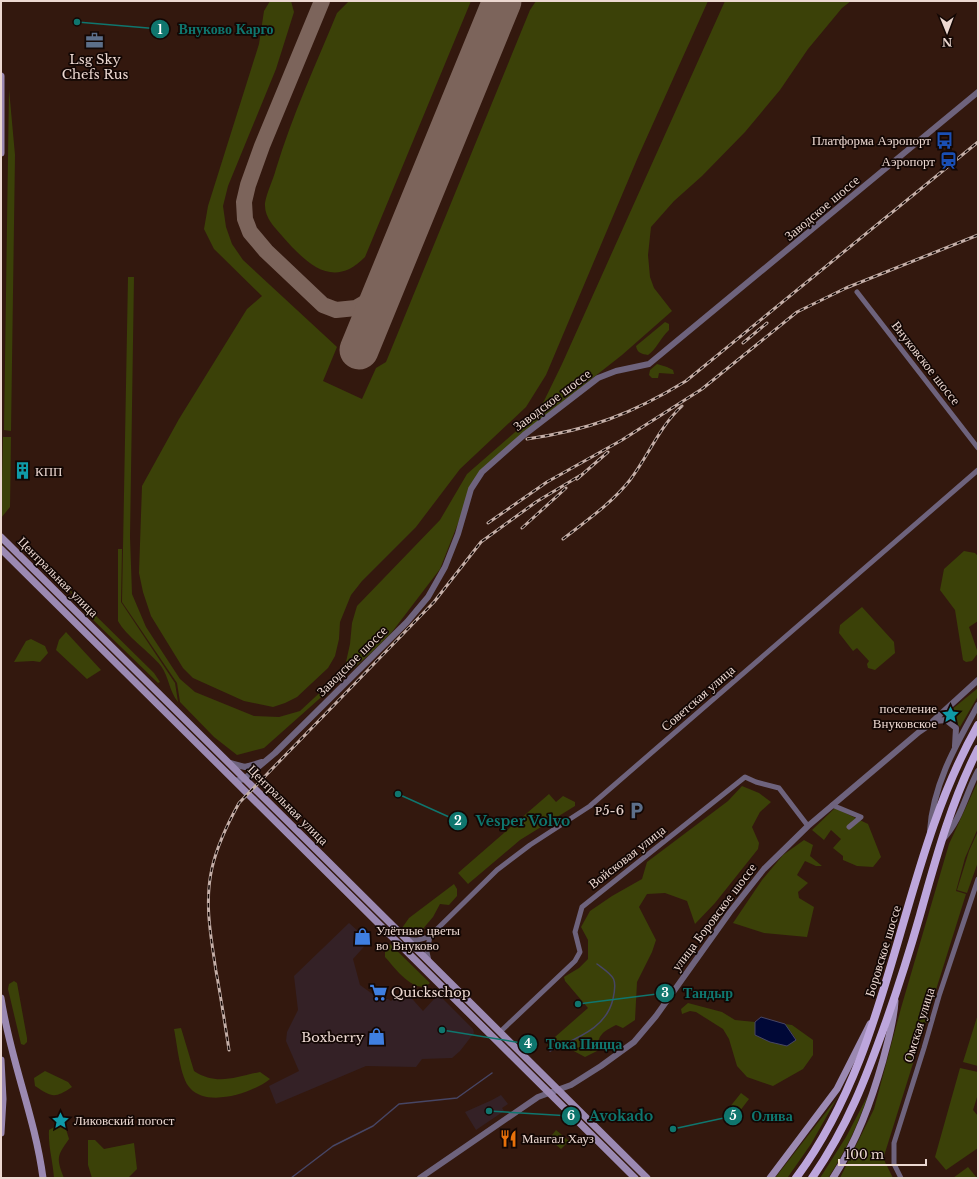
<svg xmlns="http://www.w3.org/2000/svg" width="979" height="1179" font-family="'Libre Baskerville',serif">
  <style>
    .commercial { fill: #342126 }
    .green { fill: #3b4108 }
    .water { fill: #000837; stroke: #474665 }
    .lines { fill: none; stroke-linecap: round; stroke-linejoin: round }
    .stream { stroke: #474665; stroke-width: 1.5 }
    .taxiway { stroke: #7c645b; stroke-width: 16 }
    .runway { stroke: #7c645b; stroke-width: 39 }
    .minor { stroke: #6e637d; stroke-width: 5 }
    .tertiary { stroke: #6e637d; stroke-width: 6 }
    .secondary { stroke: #9b89b2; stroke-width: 7 }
    .primary { stroke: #bda6dc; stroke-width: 8 }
    .rail-casing { stroke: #c5afa8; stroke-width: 3 }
    .rail { stroke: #130704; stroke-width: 1.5; stroke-dasharray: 4.5; stroke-linecap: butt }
    .labels { text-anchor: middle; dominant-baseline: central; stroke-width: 3.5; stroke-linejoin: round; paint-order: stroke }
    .poi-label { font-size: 13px; fill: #ecd8d1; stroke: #130704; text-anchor: end }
    .street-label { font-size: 13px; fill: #ecd8d1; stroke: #130704 }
    .leader { fill: none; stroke: #0f766e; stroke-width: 1.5 }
    .callout-dot { fill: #0f766e; stroke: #130704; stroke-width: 1.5 }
    .mark-label { font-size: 12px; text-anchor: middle; font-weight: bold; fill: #fff }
    .callout-label { font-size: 14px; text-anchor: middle; font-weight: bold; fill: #0f766e; stroke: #130704; stroke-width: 3.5; stroke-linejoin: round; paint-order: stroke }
  </style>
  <rect width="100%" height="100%" fill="#33180e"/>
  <path class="commercial" d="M349,923l20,18 -16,18 7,26 18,13 10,1 3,2 6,-6 6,1 3,-4 17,19 12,-13 5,-2 33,33 1,4 -14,18 -8,7 -30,1 -6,8 -50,-1 -90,38 -7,-18 30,-15 -13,-30 1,-9 11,-22 -4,-34z
    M501,1095l7,9 -6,4 2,3 -28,19 -11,-18 27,-12z"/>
  <path class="green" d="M270,1h21l3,11 -18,57 -48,117 -5,20 3,21 6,17 11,16 94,87 -14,34 39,18 14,-31 10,-6 144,-352 6,-9h172l-70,156 -92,218 -20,32 -66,62 -44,58 -54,54 -11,14 -11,27 -1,17 -4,17 -7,12 -31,29 -12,6 -12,4 -29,-6 -51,-23 -10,-10 -32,-52 -8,-24 -4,-19 3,-87 37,-67 68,-110 15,-13 -48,-47 -10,-20 4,-23 51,-162 5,-33z
    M349,1h122l-106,256c-32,33 -58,7 -82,-20 -8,-10 -19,-19 -18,-34 2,-11 8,-23 11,-34 16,-53 40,-105 61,-156z
    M725,1h126l-9,7 -34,41 -28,41 -35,42 -43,44 -28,25 -23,26 -3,28 2,22 4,11 18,23 -50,44 -98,77 -47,43 -37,94 -48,63 -20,20 -108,96 -27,7 -23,-18 -34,-35 -3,-19 -55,-81 6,-325h6l-4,260 2,57 14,33 34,52 15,13 59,24 25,1 21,-6 40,-37 6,-12 4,-18 2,-21 5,-17 83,-86 27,-46 63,-55 14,-18 18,-37z
    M9,89l6,66 -4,276 -7,-1z
    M665,322l4,2v6c-8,7 -13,20 -21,25 -6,-1 -11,-2 -12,-9z
    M657,364l10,3 6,3 1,4 -15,-1 -1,5h-6l-3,-3 1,-5z
    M3,437h8l-1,70 -9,11z
    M26,547l128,126 6,9 -2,1 -71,-69 -19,-25z
    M118,549h4l-1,53 54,81 3,19c-9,-11 -9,-25 -17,-36 -11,-14 -35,-30 -43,-45z
    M964,551l11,2 3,3v65l-9,6 9,26 -6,8 -6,1 -3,-2 -8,-50 -15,-20 4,-21z
    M862,607l32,35 1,11 -20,17 -7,-2 -1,-4 2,-3 -12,-13 -4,3 -14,-18 1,-8z
    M66,632l35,38 -14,9 -31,-29 3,-10z
    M31,639l14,7 3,7 -8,9 -7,-1 -19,1 12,-21z
    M978,688v8l-18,31 -6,-7 -9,-5z
    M978,781v47l-13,30 -9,33 10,3 -82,262 1,6 8,16h-53l34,-69 27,-101 48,-164z
    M742,786l17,7 12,9 -11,10 -8,15 7,16 -1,6 -43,54 -20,21 -8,-23 -22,-8 -18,1 -8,13 17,33 -4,12 -15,30 -2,38 -12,8 -7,-3c-14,7 -18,10 -19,26l-12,6 -17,-9 -21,-2v-2l41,-36 -23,-27 -1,-4 15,-9 9,-9v-19l-7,-13 9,-16 22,-15 30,-17 5,-17 81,-61z
    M549,794l7,8 7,-6 12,6v4l-55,34 -52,44 -10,-11z
    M835,808l33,16 13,33 -8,10 -16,-1 -14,-6v-4l-10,-8 8,-9 -10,-9 -7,10 -12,-10z
    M978,831v31l-11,31 -10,-3 12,-39z
    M804,840l9,5 -3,11 12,10h-6l-11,-5 -8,14 11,8 -10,9 1,6 15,9 -7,30 -43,-4 -31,-10 29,-43 21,-25z
    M454,884l3,5v7l-8,9 -9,-1 -7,13 -17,20 -8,-3 -6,-6 7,-10z
    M390,944l40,39 -5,4c-16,1 -30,-19 -40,-30v-9z
    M14,981l3,2 10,55v4l-3,3 -3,-1 -13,-55 1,-5z
    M688,1003l34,9 13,8 20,2 1,13 40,4 -11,-15 7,1 21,15v15l-10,14 -30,17 -26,-9 -10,-11 -8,-27 -6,-10 -27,-17 -6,-1 -8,3 -1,-5z
    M978,1014v52l-15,-4z
    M181,1028l13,43c23,15 41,6 66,1l10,7c-17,14 -63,29 -80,9 -10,-10 -13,-45 -16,-59z
    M960,1068l18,4v22l-5,16 5,6v32l-32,22 -11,-13z
    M45,1071l23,11 4,5c-18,12 -20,10 -37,-1l-1,-8z
    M741,1093l8,6 -16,21 -8,-7z
    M868,1095c-10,30 -23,57 -40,83h-8l26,-41z
    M837,1098l-26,46 -23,33 -13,1z
    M56,1126h9l4,13c-12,17 -13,19 -5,39h-10c-1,-16 -6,-32 -5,-48z
    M556,1130l13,11 -8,8 -12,-10z
    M88,1140h7l9,9 30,-6 3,26 -9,9h-36l-4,-13z
    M968,1167l9,11h-24z"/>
  <path class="water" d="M761,1017l24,7 11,16 -9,6 -17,-4 -15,-7v-13z"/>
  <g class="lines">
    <path class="stream" d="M550,1051c26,-13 56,-22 63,-52 5,-22 0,-23 -16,-35
      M291,1178l42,-32 40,-20 26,-22 58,-6 35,-25"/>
    <path class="taxiway" d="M322,1l-60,145 -14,39 -4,17 1,17 5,13 16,19 57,54 13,5 20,-2 19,-11 11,-14"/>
    <path class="runway" d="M359,350l143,-349"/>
    <path class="minor" d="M857,292l121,156
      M832,805l29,12 -12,10
      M406,939c10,2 15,1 24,-3l67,-66 33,-25 60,-39 388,-336
      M429,961l-2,-9 3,-16
      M500,1032l75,-71 5,-9 -5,-20 7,-25 163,-130 11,5 23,6 29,38
      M901,1178l-7,-14v-21l30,-95 15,-52 39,-117"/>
    <path class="tertiary" d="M933,721l45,-41
      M230,763l15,4 17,-5
      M235,781l9,-2 31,-26 132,-131 21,-25 17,-30 13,-33 13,-45 11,-17 42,-37 74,-57 18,-7 33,-7 329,-272
      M930,831c3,-47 26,-86 48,-126
      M943,839c18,-19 23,-46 35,-68
      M420,1178l118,-81 33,-12 30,-19 33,-24 22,-26 74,-104 34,-43 44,-43 111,-94 16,-11 11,-1 10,8 -1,18"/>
    <path class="secondary" d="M1,76v77
      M1,537l646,641
      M1,549l634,629
      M1,998c9,61 34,119 42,180
      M1,1060l2,39 -2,34
      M770,1178l67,-89 33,-65
      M833,1178c24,-37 38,-76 50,-118 5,-20 11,-38 12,-59"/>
    <path class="primary" d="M796,1178c100,-134 101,-310 182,-453
      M812,1178c36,-52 54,-100 75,-159 12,-34 23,-69 33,-104 16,-57 31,-113 58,-166"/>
    <defs>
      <path id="rail" d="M743,343l24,-20
        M527,439c62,-9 105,-25 159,-58l292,-239
        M577,479l31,-27
        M488,523l59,-41 75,-42 80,-51 95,-77 49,-24 132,-53
        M522,528l44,-40
        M563,539c23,-18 49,-36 67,-59 19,-25 29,-53 52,-74
        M229,1050c-4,-26 -8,-52 -13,-79 -5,-34 -12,-68 -4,-103 5,-22 16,-45 27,-65l195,-201 47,-60 55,-40 45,-27"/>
    </defs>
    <use href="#rail" class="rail-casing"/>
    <use href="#rail" class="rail"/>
  </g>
  <defs>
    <symbol id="office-bare" viewBox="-9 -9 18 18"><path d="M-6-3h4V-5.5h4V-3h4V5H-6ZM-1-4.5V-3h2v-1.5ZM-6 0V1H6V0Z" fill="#5c6f8a" stroke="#130704" stroke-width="2.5" paint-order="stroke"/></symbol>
    <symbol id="bus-bare" viewBox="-9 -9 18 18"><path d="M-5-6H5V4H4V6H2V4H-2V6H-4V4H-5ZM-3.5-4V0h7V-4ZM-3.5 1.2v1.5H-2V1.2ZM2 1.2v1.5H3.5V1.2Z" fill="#1a4fb4" stroke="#130704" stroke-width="2.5" paint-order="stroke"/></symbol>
    <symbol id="station-bare" viewBox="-9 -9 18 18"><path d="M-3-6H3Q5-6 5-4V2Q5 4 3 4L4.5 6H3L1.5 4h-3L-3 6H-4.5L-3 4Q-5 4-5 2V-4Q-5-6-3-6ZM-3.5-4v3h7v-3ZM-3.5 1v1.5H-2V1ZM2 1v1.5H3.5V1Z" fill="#1a4fb4" stroke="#130704" stroke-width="2.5" paint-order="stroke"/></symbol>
    <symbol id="building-bare" viewBox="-9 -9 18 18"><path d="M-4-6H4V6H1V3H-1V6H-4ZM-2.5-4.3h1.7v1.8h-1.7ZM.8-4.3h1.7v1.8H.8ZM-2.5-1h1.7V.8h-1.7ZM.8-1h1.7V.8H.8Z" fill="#0f9aa8" stroke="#130704" stroke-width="2.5" paint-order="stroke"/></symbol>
    <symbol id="sight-bare" viewBox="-9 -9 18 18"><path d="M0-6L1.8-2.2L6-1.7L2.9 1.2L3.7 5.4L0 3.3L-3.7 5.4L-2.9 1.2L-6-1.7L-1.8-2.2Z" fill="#0f9aa8" stroke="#130704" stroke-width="2.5" paint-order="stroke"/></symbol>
    <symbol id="parking-bare" viewBox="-9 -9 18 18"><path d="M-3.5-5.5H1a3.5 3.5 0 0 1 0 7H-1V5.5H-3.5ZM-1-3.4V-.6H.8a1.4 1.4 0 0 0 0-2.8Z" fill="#5c6f8a" stroke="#130704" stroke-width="2.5" paint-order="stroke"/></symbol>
    <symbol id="shop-bare" viewBox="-9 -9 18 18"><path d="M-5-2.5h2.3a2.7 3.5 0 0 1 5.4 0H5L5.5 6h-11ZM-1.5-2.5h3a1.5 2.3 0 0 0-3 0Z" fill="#3f7fe0" stroke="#130704" stroke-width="2.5" paint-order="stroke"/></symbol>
    <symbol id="supermarket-bare" viewBox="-9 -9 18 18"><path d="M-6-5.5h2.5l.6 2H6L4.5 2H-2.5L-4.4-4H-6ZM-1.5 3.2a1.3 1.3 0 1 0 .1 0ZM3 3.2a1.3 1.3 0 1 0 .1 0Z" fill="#3f7fe0" stroke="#130704" stroke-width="2.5" paint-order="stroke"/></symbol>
    <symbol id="restaurant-bare" viewBox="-9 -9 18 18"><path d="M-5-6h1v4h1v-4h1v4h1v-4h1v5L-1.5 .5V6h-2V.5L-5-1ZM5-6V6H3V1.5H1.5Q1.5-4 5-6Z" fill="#e8710a" stroke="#130704" stroke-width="2.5" paint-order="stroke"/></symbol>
  </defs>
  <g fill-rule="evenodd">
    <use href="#office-bare" x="82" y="28" width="25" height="25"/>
    <use href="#bus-bare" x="932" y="128" width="25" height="25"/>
    <use href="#station-bare" x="936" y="148" width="25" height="25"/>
    <use href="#building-bare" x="10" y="458" width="25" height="25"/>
    <use href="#sight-bare" x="938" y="702" width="25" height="25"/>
    <use href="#parking-bare" x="624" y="798" width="25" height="25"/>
    <use href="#shop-bare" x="350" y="924" width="25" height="25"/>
    <use href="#supermarket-bare" x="366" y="980" width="25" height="25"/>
    <use href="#shop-bare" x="364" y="1024" width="25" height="25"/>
    <use href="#sight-bare" x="48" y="1108" width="25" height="25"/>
    <use href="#restaurant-bare" x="496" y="1126" width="25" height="25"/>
  </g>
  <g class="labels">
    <g class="poi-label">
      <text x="95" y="59" text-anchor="middle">Lsg Sky<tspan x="95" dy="15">Chefs Rus</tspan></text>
      <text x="931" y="140">Платформа Аэропорт</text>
      <text x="935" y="161">Аэропорт</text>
      <text x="35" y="471" text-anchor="start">КПП</text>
      <text x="937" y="708">поселение<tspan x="937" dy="15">Внуковское</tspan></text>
      <text x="624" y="810">Р5-6</text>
      <text x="376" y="930" text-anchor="start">Улётные цветы<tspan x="376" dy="15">во Внуково</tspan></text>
      <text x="391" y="992" text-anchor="start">Quickschop</text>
      <text x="364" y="1037">Boxberry</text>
      <text x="74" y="1120" text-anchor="start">Ликовский погост</text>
      <text x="522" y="1138" text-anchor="start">Мангал Хауз</text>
    </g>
    <g class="street-label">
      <text transform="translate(822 208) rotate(-40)">Заводское шоссе</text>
      <text transform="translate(926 363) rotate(52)">Внуковское шоссе</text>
      <text transform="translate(552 400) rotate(-37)">Заводское шоссе</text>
      <text transform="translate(58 577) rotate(45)">Центральная улица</text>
      <text transform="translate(352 661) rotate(-45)">Заводское шоссе</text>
      <text transform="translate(698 698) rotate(-41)">Советская улица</text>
      <text transform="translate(288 805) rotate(45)">Центральная улица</text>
      <text transform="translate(627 857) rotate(-38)">Войсковая улица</text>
      <text transform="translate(714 917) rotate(-53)">улица Боровское шоссе</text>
      <text transform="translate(883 951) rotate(-73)">Боровское шоссе</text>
      <text transform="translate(919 1025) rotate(-73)">Омская улица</text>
    </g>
  </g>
  <path class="leader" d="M77 22L160 29M398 794L458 821M578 1004L665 993M442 1030L528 1044M673 1129L733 1116M489 1111L571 1116"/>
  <g class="callout-dot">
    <circle cx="77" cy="22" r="4"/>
    <circle cx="398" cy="794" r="4"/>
    <circle cx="578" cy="1004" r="4"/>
    <circle cx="442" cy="1030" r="4"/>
    <circle cx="673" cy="1129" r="4"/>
    <circle cx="489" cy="1111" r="4"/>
    <circle cx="160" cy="29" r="10"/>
    <circle cx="458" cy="821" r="10"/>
    <circle cx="665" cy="993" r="10"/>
    <circle cx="528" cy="1044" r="10"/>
    <circle cx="733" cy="1116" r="10"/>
    <circle cx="571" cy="1116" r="10"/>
  </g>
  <g class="mark-label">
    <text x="160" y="34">1</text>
    <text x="458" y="825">2</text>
    <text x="665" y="997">3</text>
    <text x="528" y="1048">4</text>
    <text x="733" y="1120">5</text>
    <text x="571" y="1120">6</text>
  </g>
  <g class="callout-label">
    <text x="226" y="34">Внуково Карго</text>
    <text x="523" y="826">Vesper Volvo</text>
    <text x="708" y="998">Тандыр</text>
    <text x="584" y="1049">Тока Пицца</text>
    <text x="772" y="1121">Олива</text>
    <text x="621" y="1121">Avokado</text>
  </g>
  <rect width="979" height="1179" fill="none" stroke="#ecd8d1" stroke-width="4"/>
  <g transform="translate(947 32) rotate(179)" stroke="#130704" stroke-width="3" paint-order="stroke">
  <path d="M0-3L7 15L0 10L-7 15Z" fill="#ecd8d1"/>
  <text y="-6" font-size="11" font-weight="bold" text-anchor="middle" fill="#ecd8d1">N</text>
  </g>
  <path d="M839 1159v6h87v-6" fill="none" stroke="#ecd8d1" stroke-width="2"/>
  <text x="845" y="1159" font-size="12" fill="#ecd8d1" stroke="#130704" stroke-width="3" paint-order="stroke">100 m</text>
</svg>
